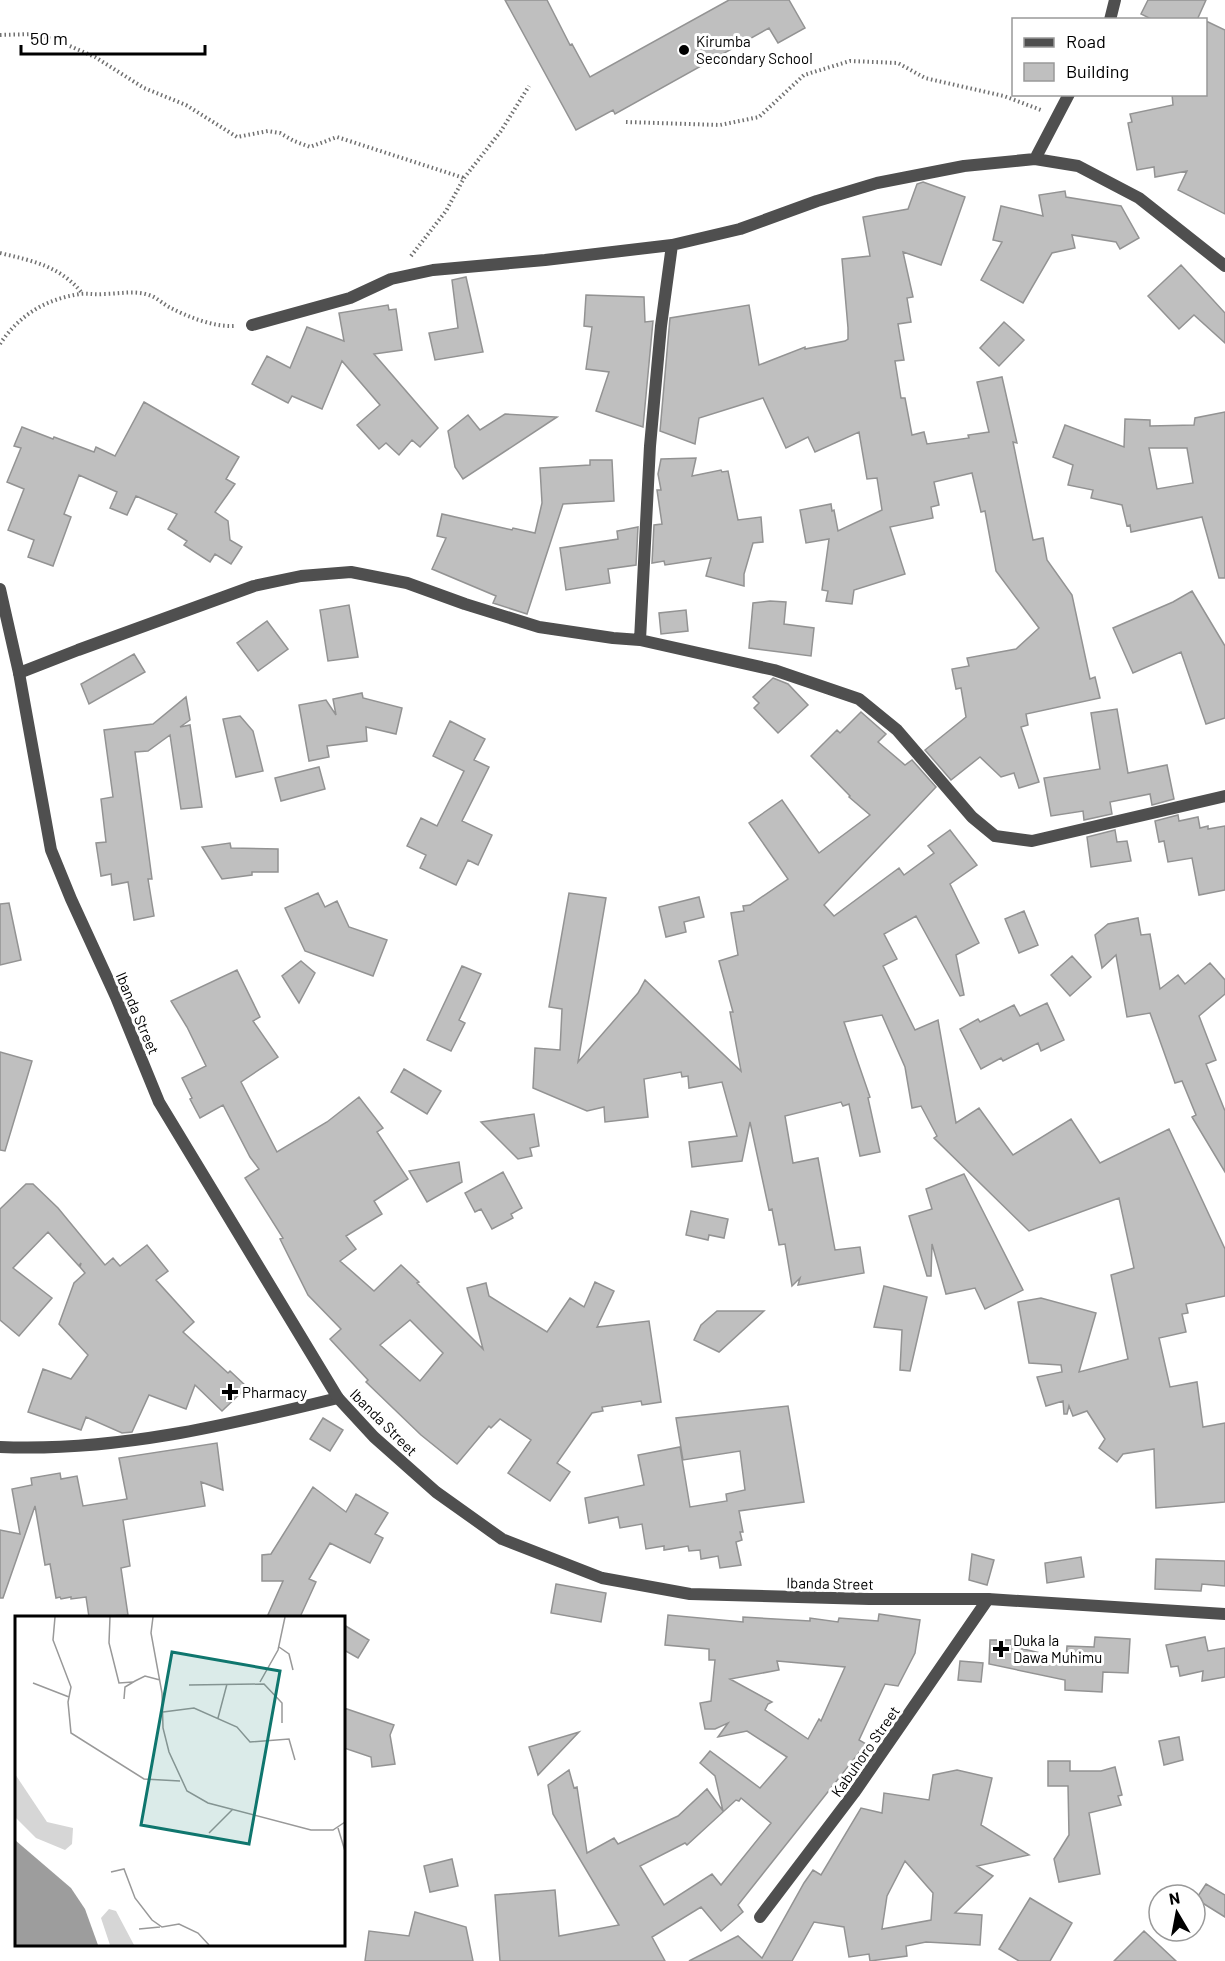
<svg xmlns="http://www.w3.org/2000/svg" width="1225" height="1961" font-family="Barlow,sans-serif">
  <style>
    .building { fill: #bfbfbf; stroke: #939393; stroke-width: 1.5; fill-rule: evenodd }
    .lines { fill: none; stroke-linecap: round; stroke-linejoin: round }
    .path { stroke: #717171; stroke-width: 4; stroke-dasharray: 1.5 3; stroke-linecap: butt }
    .minor { stroke: #4f4f4f; stroke-width: 12 }
    .tertiary { stroke: #4f4f4f; stroke-width: 12 }
    .poi-dot { fill: #000; stroke: #fff; stroke-width: 2 }
    .labels { text-anchor: middle; dominant-baseline: central; stroke-width: 6; stroke-linejoin: round; paint-order: stroke }
    .poi-label { font-size: 15px; fill: #000; stroke: #fff; text-anchor: start }
    .street-label { font-size: 15px; fill: #000; stroke: #fff }
    .inset-road { fill: none; stroke: #999; stroke-width: 1.5 }
    .view { fill: #0f766e; fill-opacity: 0.15; stroke: #0f766e; stroke-width: 3 }
    .inset-edge { fill: none; stroke: #000; stroke-width: 3 }
  </style>
  <rect width="100%" height="100%" fill="#fff"/>
  <path class="building" d="M505,0h42l23,45 2,-1 18,33 139,-77h60l16,28 -27,15 -9,-15 -154,86 -2,-4 -37,20z
    M1148,0h58l-9,20h-44l-12,-6z
    M1206,21l19,9v184l-47,-24 9,-19 -32,6 -1,-10 -17,3 -9,-47 4,-1 -2,-8 43,-9 -1,-11h34z
    M923,182l42,15 -24,68 -38,-13 10,45 -6,1 4,24 -13,2 6,36 -9,1 6,37h4l7,37 12,-3 3,12 42,-6 -1,-3 21,-3 -12,-50 25,-5 15,66 -4,-1 19,93 1,5 10,-2 4,22 25,35 18,84 5,-2 5,21 -74,16 2,11 -7,2 18,55 -20,6 -5,-15 -13,4 -21,-20 -29,23 -26,-30 41,-33 -5,-29 -5,1 -4,-20 17,-3 -2,-8 49,-9 23,-21 -43,-57 -11,-60 -4,1 -9,-39 -38,9 5,23 -8,2 2,11 -43,9 15,47 -51,16 -2,14 -26,-3 2,-10 -6,-1 7,-51 -23,4 -6,-33 31,-6 1,7 2,-1 4,21 44,-21 -5,-32 -10,1 -8,-47 -44,20 -7,-15 -22,11 -23,-50 -64,20 -4,26 -35,-13 10,-113 79,-13 10,60 46,-18v2l40,-8 3,-2v-11l-6,-69 28,-3 -7,-39 45,-8 9,-25z
    M1065,191l1,6 55,9 18,32 -19,11 -4,-7 -44,-7 3,13 -23,5 -29,50 -42,-23 21,-38 -9,-2 8,-34 42,10 -4,-21z
    M1181,265l44,48v30l-31,-28 -15,14 -31,-33z
    M466,277l17,75 -48,8 -6,-27 29,-5 -6,-48z
    M586,295l58,2 1,25 8,-1 -10,106 -47,-16 13,-39 -23,-3 6,-42 -8,-1z
    M388,305l1,5 7,-1 6,41 -28,4 64,74 -18,19 -8,-7 -13,15 -13,-12 -7,6 -22,-24 23,-20 -38,-44 -20,48 -30,-13 -4,7 -36,-19 15,-28 23,12 17,-41 37,14 -5,-28z
    M1004,322l20,18 -25,26 -19,-18z
    M144,402l95,55 -13,22 9,5 -20,28 13,9 2,19 12,7 -11,17 -16,-10 -5,8 -26,-17 3,-4 -19,-12 9,-15 -41,-18 -9,19 -17,-7 7,-16 -38,-17 -15,39 7,3 -18,49 -25,-9 6,-17 -26,-10 16,-41 -17,-7 14,-34 -7,-2 8,-19 31,12 1,-2 40,15 2,-5 19,9z
    M1225,412v166h-6l-17,-61 -71,15 -1,-7 -3,1 -5,-21 -31,-7 2,-8 -25,-5 5,-20 -20,-8 12,-32 59,22 1,-28 25,1v6l44,-1 1,-7zM1149,448h38l6,35 -36,6z
    M505,414l52,3 -94,62 -8,-12 -7,-36 20,-16 12,15z
    M696,458l-4,18 29,-6 1,2 6,-1 10,49 23,-3 2,25 -10,1 -9,31v12l-38,-10 5,-18 -46,7 -1,-4 -12,2 2,-38 8,-1 -5,-34h4l-3,-16 3,-15z
    M590,460h22l2,41 -51,3 -36,110 -34,-11 3,-7 -64,-27 14,-31 -9,-2 5,-22 70,16 1,-2 22,5 7,-30 -2,-35 50,-3z
    M638,527l-2,38 -28,4 2,14 -44,7 -6,-42 58,-9 -1,-8z
    M1192,591l33,55v72l-19,6 -25,-72 -48,21 -20,-45 60,-26z
    M770,601l16,1 -2,22 30,4 -3,28 -62,-8 4,-45z
    M349,605l9,52 -30,4 -8,-51z
    M686,610l2,21 -27,3 -2,-21z
    M267,621l21,28 -30,22 -21,-28z
    M134,654l11,18 -56,32 -8,-20z
    M773,678l15,6 20,21 -30,28 -24,-25 5,-5 -6,-6z
    M362,693l1,5 39,10 -6,26 -30,-7 1,14 -40,5 2,11 -20,4 -10,-56 27,-5 10,15 -3,-16z
    M186,697l4,23 -10,7 10,-2 12,82 -21,2 -11,-74 -22,16 -13,1 17,127h-4l6,37 -20,4 -6,-38 -16,3 -1,-11 -10,2 -5,-33 10,-1 -5,-43 12,-2 -9,-67 49,-6z
    M1117,709l11,64 39,-8 7,34 -22,6 -2,-11 -40,8 2,12 -28,6 -1,-9 -32,5 -7,-38 56,-9 -9,-56z
    M861,712l25,22 -8,8 27,23 7,-5 24,27 -112,118 10,11 65,-48 5,7 30,-22 -6,-7 22,-16 27,35 -27,19 29,59 -23,12 8,40 -4,1 -44,-80 -32,18 13,25 -14,7 32,64 23,-10 18,103 23,-15 34,47 58,-36 29,44 69,-34 56,120v47l-39,8 2,9 -6,1 4,18 -27,6 11,49 27,-5 6,45 22,-4v79l-69,6 -2,-59 -31,5 -6,8 -18,-14 6,-9 -18,-28 -14,5 -4,-10 -2,8h-3l-1,-13 -17,5 -9,-29 25,-5 -1,-7 -32,-2 -11,-61 23,-4 55,15 -17,59 49,-13 -17,-84 23,-7 -15,-70 -90,33 -95,-93 3,-2 -16,-30 -9,2 -7,-41 -23,-52 -38,7 26,75 -2,1 12,54 -20,4 -11,-52 -6,2 -2,-4 -56,14 8,47 25,-5 17,92 25,-3 4,26 -66,12 2,-7 -8,8 -7,-42 -6,1 -7,-36 -3,1 -19,-88 -8,39 -50,6 -3,-25 48,-6 -15,-54 -33,6 -1,-12 -6,1 -1,-5 -37,7 4,38 -43,5 -1,-15 -17,4 -54,-23 2,-40 25,2 2,-41 -13,-2 20,-114 37,5 -28,164 60,-69 7,-13 96,91 -11,-59h3l-14,-51 19,-6 -7,-42 13,-2 -1,-5 7,-1 38,-26 -39,-56 33,-23 37,53 51,-38 -21,-18 1,-1 -39,-40 26,-26 3,3z
    M240,716l13,15 10,40 -27,6 -13,-58z
    M450,721l35,18 -11,21 15,7 -27,54 30,14 -14,30 -10,-5 -12,25 -36,-17 6,-13 -19,-9 14,-28 16,8 27,-55 -31,-15z
    M319,767l6,22 -44,12 -6,-23z
    M1178,815l1,6 19,-4 2,11 8,-2v3l17,-3v64l-26,5 -7,-37 -24,4 -4,-21 -5,1 -4,-21z
    M1115,830l2,12 10,-1 4,20 -40,6 -4,-30z
    M230,843l1,5 47,1v23h-26v3l-30,4 -20,-32z
    M318,893l7,14 12,-6 12,26 38,13 -14,36 -68,-25 -20,-43z
    M699,897l5,20 -20,5 2,10 -20,5 -7,-30z
    M9,903l12,57 -21,5v-61z
    M1024,911l14,34 -19,8 -14,-34z
    M1138,918l3,17 9,-1 10,55 18,-14 7,9 25,-21 15,17v14l-26,22 17,44 -10,4 19,47v61l-33,-55 4,-2 -14,-34 -7,2 -25,-70 -23,4 -11,-62 -14,13 -7,-33 13,-11z
    M1072,956l19,21 -21,19 -19,-21z
    M301,961l14,12 -16,30 -17,-27z
    M462,966l19,8 -22,46 6,3 -14,28 -24,-11z
    M237,970l23,47 -7,4 25,36 -37,25 36,70 50,-30 32,-25 24,31 -6,4 31,47 -34,22 8,13 -36,22 10,13 -16,12 34,30 27,-26 18,17 -2,1 66,66 -16,-61 19,-5 3,13 58,36 23,-34 14,9 11,-25 19,9 -17,36 52,-6 12,81 -19,3 -1,-4 -39,6 1,4 -11,2 -35,50 13,9 -20,29 -42,-28 23,-33 -31,-21 -9,9 -2,-2 -32,38 -36,-29 -55,-53 2,-2 -38,-41 11,-10 -33,-34 -28,-56 3,-1 -38,-60 14,-9 -9,-12 -27,-52 -23,13 -10,-19 2,-1 -10,-20 24,-12 -19,-39 -16,-26zM410,1320l33,33 -23,28 -40,-36z
    M1047,1003l17,37 -23,11 -3,-8 -35,18 -2,-3 -20,11 -21,-40 18,-10 2,3 34,-17 6,11z
    M0,1052l32,9 -27,90 -5,-1z
    M404,1069l37,22 -14,23 -36,-22z
    M534,1114l5,32 -9,2 2,8 -14,3 -37,-37z
    M459,1162l3,20 -35,20 -18,-31z
    M503,1172l19,36 -11,6 2,4 -21,11 -11,-20 -6,3 -10,-19z
    M964,1174l59,116 -38,19 -10,-21 -29,6 -14,-50 -1,32h-4l-18,-60 23,-7 -6,-20z
    M26,1184h7l25,24 47,57 8,-7 7,8 27,-21 21,26 -12,9 38,42 -11,10 45,41 2,-2 17,16 -25,24 -27,-26 -9,24 -37,-14 -17,37 -10,1 -36,-16 -5,13 -53,-18 15,-43 28,10 17,-24 -29,-31 15,-41 11,-10 -5,-6 1,-4 -2,3 -31,-34 -35,36 39,30 -33,38 -19,-16v-111z
    M691,1211l37,8 -4,19 -15,-3 -1,5 -22,-5z
    M884,1286l43,11 -17,74 -10,-1 2,-40 -28,-3z
    M717,1311h47l-45,41 -25,-12 7,-15z
    M788,1406l16,96 -65,9 4,21h-3l2,8 -6,2 5,23 -21,3 -2,-12 -17,3 -1,-9 -11,1 -1,-5 -24,4v-4l-18,3 -4,-25 -22,4 -2,-11 -29,6 -4,-25 59,-13 -6,-30 42,-8 10,60 37,-6 -1,-7 19,-4 -5,-39 -57,9 -7,-42z
    M323,1418l20,12 -13,21 -20,-12z
    M217,1443l6,47 -22,-8 4,24 -82,14 7,46 -9,2 7,47 -39,2 -3,-20 -15,2v-2l-10,2 -1,-2 -4,1 -6,-34 -5,1 -10,-59 -32,92h-3v-68l20,4 -8,-45 20,-4 -1,-7 29,-5 1,6 16,-3 6,30 44,-7 -8,-41z
    M313,1487l33,25 10,-18 32,19 -13,21 8,4 -13,25 -40,-20 -21,36 7,3 -16,35h-33l16,-36h-21v-26l9,-1z
    M972,1554l22,6 -7,25 -18,-5z
    M1081,1557l3,20 -37,6 -2,-20z
    M1156,1559l69,2v25l-23,-2 -1,7 -46,-2z
    M556,1584l50,9 -5,29 -50,-9z
    M879,1614l41,6 -5,33 -17,33 -13,-2 -26,56 7,4 -128,161 5,7 -22,19 -20,-24 -49,30 13,24h-165l-5,-66 60,-5 4,46 60,-11 -66,-111 -5,-29 21,-15 5,18 3,-1 10,66 27,-15 4,6 60,-28 29,-27 16,22 -8,-35 -15,-13 10,-12 50,37 27,-31 -40,-26 -29,6 10,-14 -13,6h-10l-5,-26 11,-2 4,-41h-6v-11l-44,-4 3,-30 75,7v-5l67,4v-3l28,4 1,-4 39,3zM777,1661l68,6 -24,54 -2,-2 -11,20 -43,-29 3,-6 4,-2 -42,-23 49,-9zM741,1798l30,25 -50,62 -9,-11 -48,31 -24,-39 45,-23 2,2 49,-45 3,1z
    M344,1625l25,15 -11,18 -14,-8z
    M1095,1637l35,2 -2,34 -25,-1 -1,20 -37,-2v-10l-76,-16 1,-24h21v6l55,13 1,-13 27,1z
    M1205,1637l3,14 17,-3v29l-23,4 1,-10 -23,5 -2,-10 -7,1 -5,-22z
    M960,1661l23,2 -2,19 -23,-2z
    M344,1708l50,17 -4,10 5,29 -23,3 -1,-10 -27,-9z
    M579,1732l-41,43 -9,-28z
    M1179,1737l4,23 -19,5 -5,-24z
    M1048,1761h22v10h31l14,-4 7,28 -4,1 3,9 -32,8 11,61 -41,8 -5,-23 15,-24 -1,-49h-20z
    M957,1770l35,8 -11,47 48,30 -52,11 16,10 -38,37 27,2 -2,30 -54,-3 -20,4 1,10 -37,5 -1,-7 -20,3 -5,-30 -30,-5 -22,39h-103l49,-25 24,22 42,-75 9,-13 8,5 40,-67 21,5 2,-20 45,7 4,-25zM905,1861l28,32 -2,27 -49,9 5,-33z
    M452,1859l6,27 -28,6 -6,-26z
    M1206,1884l19,11v22l-29,-18z
    M1030,1898l42,25 -22,38h-31l-20,-12z
    M415,1912l51,15 7,34h-108l4,-30 40,5z
    M1144,1931l32,30h-62z"/>
  <g class="lines">
    <path class="path" d="M0,35l33,-1 23,6 39,17 49,31 42,17 51,32 31,-6 12,2 14,8 16,6 27,-10 127,41
      M626,122l94,3 39,-8 45,-42 46,-14 48,2 27,15 79,18 37,14
      M0,253c33,8 60,13 82,40
      M411,256l35,-45 18,-33 37,-47 28,-45
      M0,344c19,-29 46,-45 80,-50 8,-1 15,1 23,0 16,0 31,-4 46,1 7,2 13,8 20,12 19,10 44,20 66,19"/>
    <path class="minor" d="M1110,20l5,-20
      M1035,159l34,-65
      M252,325l98,-27 41,-19 42,-9 112,-10 127,-15 68,-16 77,-28 60,-18 87,-17 71,-7 43,7 61,32 86,68
      M640,640l10,-194 11,-120 11,-81
      M19,673l59,-23 176,-64 47,-10 50,-4 56,11 58,21 74,23 74,11 27,2 134,30 85,29 38,31 75,87 23,19 37,5 193,-45
      M0,1447c115,5 228,-22 338,-49
      M760,1917l94,-124 134,-194"/>
    <path class="tertiary" d="M0,589l19,84 32,177 20,49 45,98 43,105 179,296 36,39 62,55 66,47 100,39 88,16 179,5h119l237,15"/>
  </g>
  <g class="poi-dot">
    <circle cx="684" cy="50" r="6"/>
    <path d="M227 1383h6v6h6v6h-6v6h-6v-6h-6v-6h6z"/>
    <path d="M998 1640h6v6h6v6h-6v6h-6v-6h-6v-6h6z"/>
  </g>
  <g class="labels">
    <g class="poi-label">
      <text x="696" y="41">Kirumba<tspan x="696" dy="17">Secondary School</tspan></text>
      <text x="242" y="1392">Pharmacy</text>
      <text x="1013" y="1640">Duka la<tspan x="1013" dy="17">Dawa Muhimu</tspan></text>
    </g>
    <g class="street-label">
      <text transform="translate(138 1013) rotate(67)">Ibanda Street</text>
      <text transform="translate(384 1422) rotate(45)">Ibanda Street</text>
      <text transform="translate(830 1583) rotate(1)">Ibanda Street</text>
      <text transform="translate(865 1751) rotate(-55)">Kabuhoro Street</text>
    </g>
  </g>
  <g transform="translate(15 1616)">
    <rect width="330" height="330" fill="#fff"/>
    <path d="M0,158l32,48 26,6 -1,16 -7,6 -29,-12 -21,-21zM94,293l7,2 18,34h-24l-9,-27z" fill="#d6d6d6"/>
    <path d="M0,224l56,48 14,21 13,36h-83z" fill="#9d9d9d"/>
    <path class="inset-road" d="M40,1l-2,23 18,47 -3,15 3,31 73,46 36,2M95,1l-1,26 10,40 14,-1M138,1l-2,16 11,60 1,35 6,24 18,39 21,12 103,27h22l12,-8M264,31l10,7 4,16M245,66l18,-32 7,-33M18,67l36,14M174,69l75,-1 18,19v20M109,83l1,-12 10,-6 10,-5 15,4M148,96l31,-4 43,19 13,15 39,-3 6,21M203,102l9,-34M323,212l7,23M194,217l24,-24M96,256l13,-3 11,29 17,22 10,7 17,-3 19,9 11,12M124,313l21,-2"/>
    <path class="view" d="M157,36l108,19 -31,173 -108,-19z"/>
    <rect width="330" height="330" class="inset-edge"/>
  </g>
  <rect x="1012" y="18" width="195" height="78" fill="#ffffff" stroke="#999999" stroke-width="1.5"/>
  <rect x="1024" y="38" width="30" height="9" fill="#4f4f4f" stroke="#999999" stroke-width="1.5"/>
  <text x="1066" y="48" font-size="18" fill="#000000">Road</text>
  <rect x="1024" y="63" width="30" height="18" fill="#bfbfbf" stroke="#999999" stroke-width="1.5"/>
  <text x="1066" y="78" font-size="18" fill="#000000">Building</text>
  <g transform="translate(1177 1913) rotate(350)"><circle r="28" fill="#ffffff" stroke="#999999" stroke-width="1.5"/>
  <path d="M0-4.5L10 22L0 15L-10 22Z" fill="#000000"/>
  <text y="-9" font-size="16" font-weight="bold" text-anchor="middle" fill="#000000">N</text>
  </g>
  <path d="M21 45v9h184v-9" fill="none" stroke="#000000" stroke-width="3"/>
  <text x="30" y="45" font-size="18" fill="#000000" stroke="#ffffff" stroke-width="4.5" paint-order="stroke">50 m</text>
</svg>
